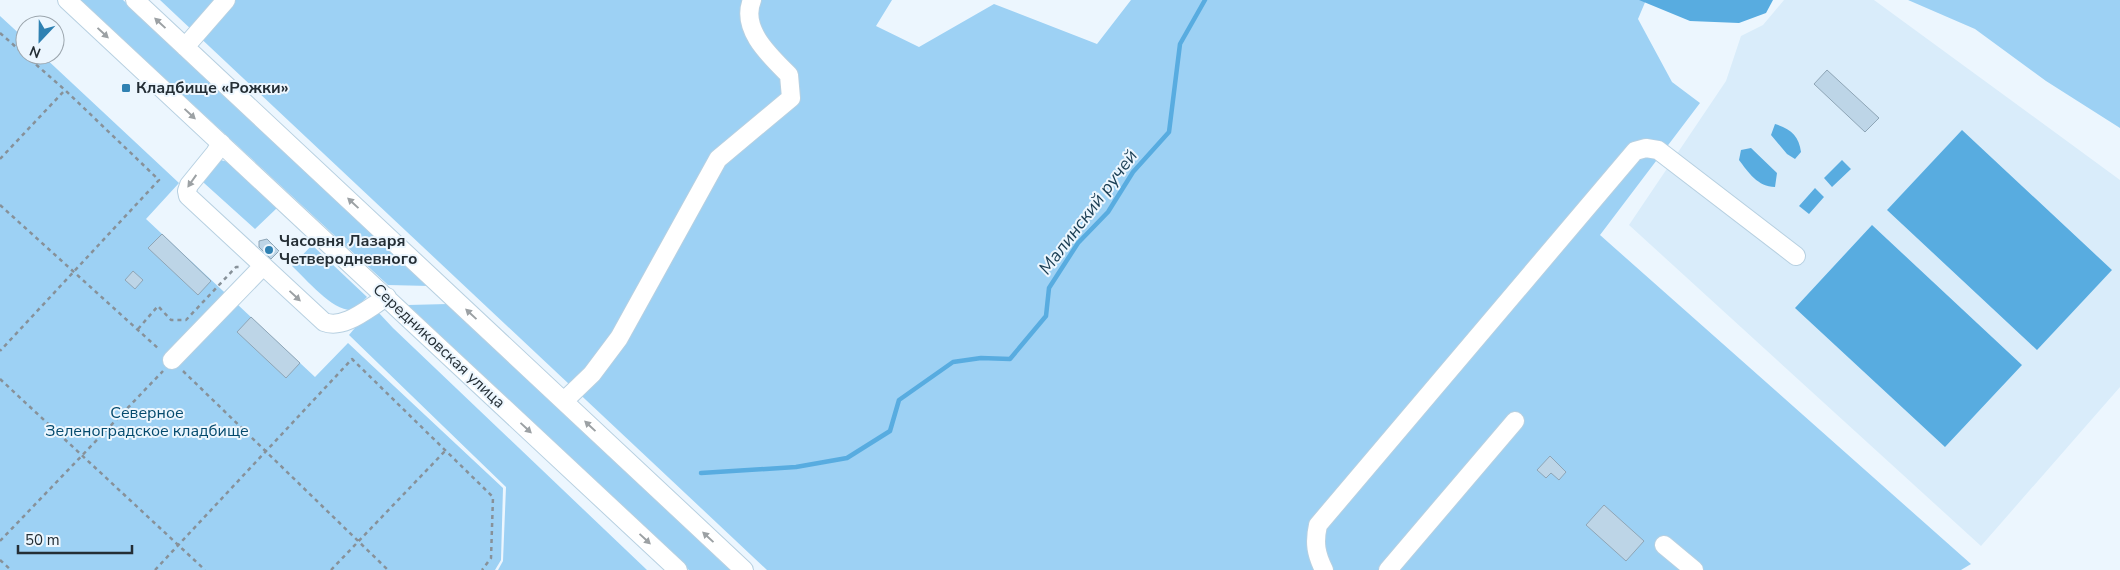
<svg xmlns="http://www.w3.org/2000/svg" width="2120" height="570" font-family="'Nunito Sans',sans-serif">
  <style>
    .built { fill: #d9ecfa }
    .green { fill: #9dd1f4 }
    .water { fill: #58ace0 }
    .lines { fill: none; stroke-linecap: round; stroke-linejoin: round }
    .stream { stroke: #58ace0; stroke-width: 4.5 }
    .building { fill: #bdd5e7; stroke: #8ea5b6 }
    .minor-casing { stroke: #b7d0e1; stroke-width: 20 }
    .path { stroke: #879199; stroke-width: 2.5; stroke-dasharray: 4 4; stroke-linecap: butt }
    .minor { stroke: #fff; stroke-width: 18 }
    .oneway { fill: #9ca1a4 }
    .poi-dot { fill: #2f81b2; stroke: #ecf6fe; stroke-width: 2 }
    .labels { text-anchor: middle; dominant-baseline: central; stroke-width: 4; stroke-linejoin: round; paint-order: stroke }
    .poi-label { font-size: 16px; font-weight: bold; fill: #242e35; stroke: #ecf6fe; text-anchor: start }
    .street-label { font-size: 16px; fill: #242e35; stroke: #ecf6fe }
    .park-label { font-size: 16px; fill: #044a6d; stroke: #ecf6fe }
    .water-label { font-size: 18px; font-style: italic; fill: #193d53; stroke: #ecf6fe }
  </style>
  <rect width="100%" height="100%" fill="#ecf6fe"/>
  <path class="built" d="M1784,0h90l246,180v207l-139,159 -352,-321 97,-144 15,-45 22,-11z"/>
  <path class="green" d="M80,0h43l307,286 -42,-1z
    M160,0h732l-16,26 43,21 75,-43 103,40 34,-44h515l-8,19 34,63 28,21 -100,132 371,329 -10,6h-1194z
    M1908,0h212v128l-74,-47 -71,-52z
    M0,16l25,23v16h17l137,128 -33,36 169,158 33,-34 155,145 -2,72 -6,10h-495z
    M220,160l9,2 48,46 -22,21 -51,-46 -1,-2z
    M312,245l55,52 -13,13c-20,3 -47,-30 -62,-44z
    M448,304l282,266h-41l-281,-265z
    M378,312l15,16 254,242h-149l5,-9 3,-74 -157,-152 10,-12z"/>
  <path class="water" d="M1639,0h134l-7,13 -27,10 -49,-2z
    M1775,124c16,5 24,12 26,28l-6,7 -8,-5 -16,-19z
    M1962,130l150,140 -75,80 -150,-140z
    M1751,148l26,25 -2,14c-17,0 -27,-15 -36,-27l2,-10z
    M1842,160l9,9 -19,18 -8,-9z
    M1815,188l9,9 -15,17 -10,-8z
    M1872,225l150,140 -77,82 -150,-139z"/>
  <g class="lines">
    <path class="stream" d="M701,473l95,-6 51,-9 43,-27 9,-31 54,-38 28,-4 29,1 36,-43 3,-28 29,-45 30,-31 25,-40 36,-40 11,-88 25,-44"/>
  </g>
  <path class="building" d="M1827,70l52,48 -14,14 -51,-48z
    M162,234l49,47 -13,14 -50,-47z
    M267,239l12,12 -8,8 -12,-12v-6z
    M133,271l10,9 -8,9 -10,-9z
    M251,317l49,46 -14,15 -49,-46z
    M1550,456l16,16 -7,8 -8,-7 -5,5 -9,-8z
    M1604,505l40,36 -18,20 -40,-36z"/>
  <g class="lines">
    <defs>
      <path id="minor" d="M67,0l611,570
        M135,0l609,570
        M185,47l41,-47
        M221,143l-6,10 -26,32 -2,6 1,5 136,126c21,8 45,-15 63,-25
        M172,360l91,-94
        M564,401l28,-27 27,-36 99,-179 73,-61 -2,-23c-19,-19 -49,-46 -37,-75
        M1664,545l30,25
        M1324,570c-8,-16 -10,-27 -6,-45l317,-374 11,-3 12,2 138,106
        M1388,570l127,-149"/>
    </defs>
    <use href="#minor" class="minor-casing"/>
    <path class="path" d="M0,33l65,57 94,90 -159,171
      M0,159l65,-69
      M0,205l160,145
      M138,329l20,-23 13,14h15l50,-53h3
      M183,371l205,199
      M0,379l205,191
      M0,541l163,-170
      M0,560l11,10
      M155,570l197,-211 141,138 -2,61 -9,12
      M331,570l115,-120"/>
    <use href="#minor" class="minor"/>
  </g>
  <defs><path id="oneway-solid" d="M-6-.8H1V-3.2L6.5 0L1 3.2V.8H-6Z" transform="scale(1.25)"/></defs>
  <g class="oneway">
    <use href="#oneway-solid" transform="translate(160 23) rotate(-137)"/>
    <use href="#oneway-solid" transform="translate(103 33) rotate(43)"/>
    <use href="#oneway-solid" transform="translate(190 114) rotate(43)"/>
    <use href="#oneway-solid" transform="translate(192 181) rotate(125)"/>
    <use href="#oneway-solid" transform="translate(353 203) rotate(-137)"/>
    <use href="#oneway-solid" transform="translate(295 296) rotate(43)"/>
    <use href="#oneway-solid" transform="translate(471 314) rotate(-137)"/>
    <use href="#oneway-solid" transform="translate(590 426) rotate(-137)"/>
    <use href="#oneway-solid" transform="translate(526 428) rotate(43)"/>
    <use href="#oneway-solid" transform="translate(708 537) rotate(-137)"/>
    <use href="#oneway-solid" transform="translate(645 539) rotate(43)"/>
  </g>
  <g class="poi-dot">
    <rect x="121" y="83" width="10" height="10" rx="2.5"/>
    <circle cx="269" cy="250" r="5"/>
  </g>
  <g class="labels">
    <g class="poi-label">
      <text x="136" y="88">Кладбище «Рожки»</text>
      <text x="279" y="241">Часовня Лазаря<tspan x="279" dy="18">Четверодневного</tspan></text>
    </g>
    <g class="street-label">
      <text transform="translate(439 346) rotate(43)">Середниковская улица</text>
    </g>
    <g class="park-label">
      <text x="147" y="413">Северное<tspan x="147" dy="18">Зеленоградское кладбище</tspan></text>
    </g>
    <g class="water-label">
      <text transform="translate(1088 212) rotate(-53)">Малинский ручей</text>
    </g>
  </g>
  <g transform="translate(40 40) rotate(202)"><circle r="24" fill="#ecf6fe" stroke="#9ca6ae"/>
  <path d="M0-4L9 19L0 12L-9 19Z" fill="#2f81b2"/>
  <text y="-8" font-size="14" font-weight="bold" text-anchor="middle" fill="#242e35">N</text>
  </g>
  <path d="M18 545v8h114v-8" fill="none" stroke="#242e35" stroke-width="2.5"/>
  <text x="25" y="545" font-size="15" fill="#242e35" stroke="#ecf6fe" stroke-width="4" paint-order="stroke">50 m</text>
</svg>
